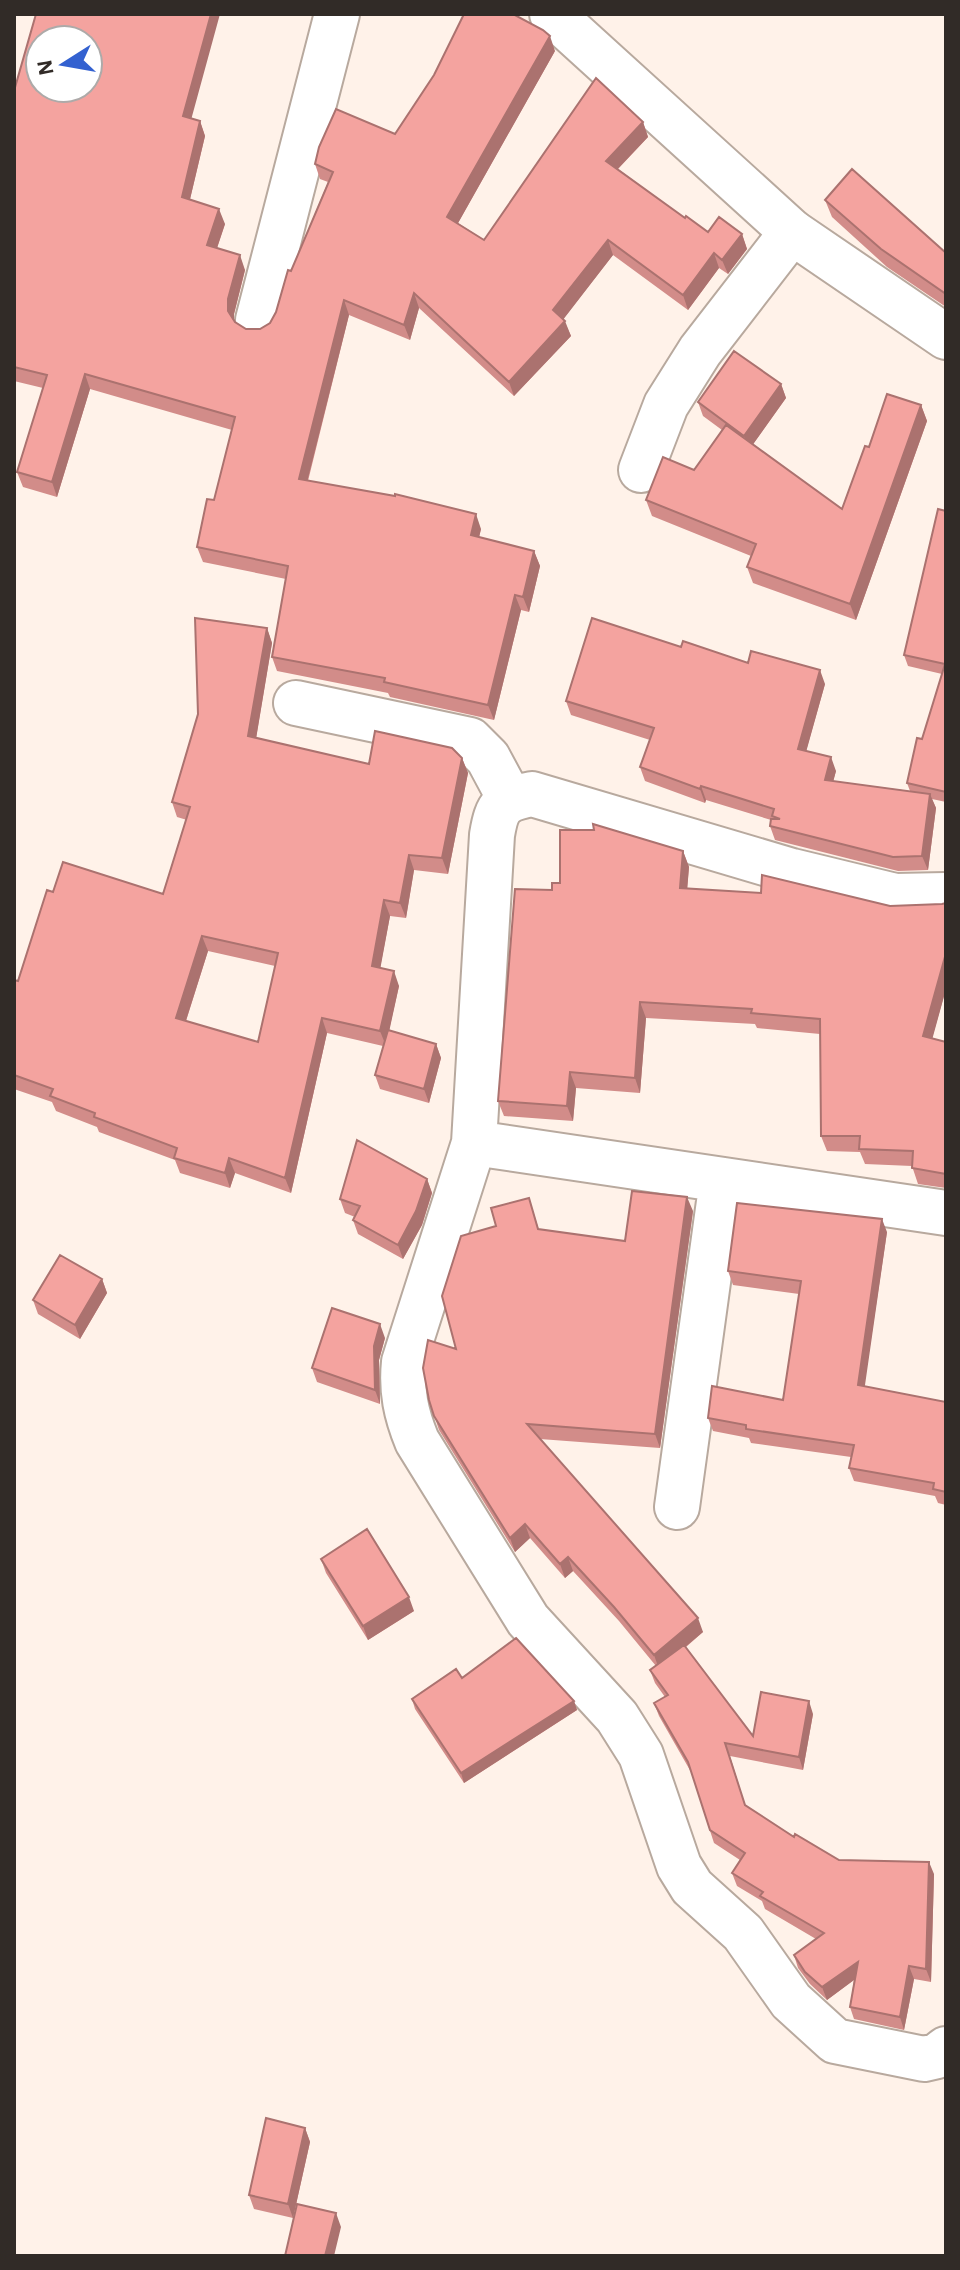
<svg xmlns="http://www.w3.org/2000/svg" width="960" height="2270" font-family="'Alegreya Sans',sans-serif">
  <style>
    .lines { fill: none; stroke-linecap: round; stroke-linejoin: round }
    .minor-casing { stroke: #b8a99e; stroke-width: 48 }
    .major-casing { stroke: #b8a99e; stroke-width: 48 }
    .minor { stroke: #fff; stroke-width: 44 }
    .major { stroke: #fff; stroke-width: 44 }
    .wall { fill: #d28c89; fill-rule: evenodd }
    .shaded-wall { fill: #ab726f }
    .building { fill: #f4a39f; stroke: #ab726f; stroke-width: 2; fill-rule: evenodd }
  </style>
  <rect width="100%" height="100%" fill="#fff2e9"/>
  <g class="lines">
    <defs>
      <path id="minor" d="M258,320l79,-306
        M641,470l25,-65 34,-54 92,-119
        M296,703l174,37 18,18 22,41
        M946,895l-51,1 -103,-25 -260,-77c-30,6 -35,11 -40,41l-18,308 -70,219c-3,29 2,52 13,79l111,179 89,97 24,38 38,111 13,21 51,46 48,68 44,40 89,18 13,-3 9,-7
        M474,1143l472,70
        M677,1507l45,-327"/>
      <path id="major" d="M552,14l240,218 154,105"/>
    </defs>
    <use href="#minor" class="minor-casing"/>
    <use href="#major" class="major-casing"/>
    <use href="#minor" class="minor"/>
    <use href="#major" class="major"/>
  </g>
  <path class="wall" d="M555,51l-97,172 26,17 159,-118 5,15 -30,32 67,49 23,14 34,2 5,15 -19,25 -9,-6 -31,42 -75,-55 -50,64 8,17 -57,60 -95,-88 -9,32 -61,-25 -41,166 173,48 -2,8 55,14 6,15 -11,46 -8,-2 -27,110 -104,-23 -2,-4 -111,-22 -5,-14 14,-78 -83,-17 -6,-15 17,-47 18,-70 -142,-41 -33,108 -34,-10 -6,-15 26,-84 -29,-7v-290l186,30 5,15 -15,63 35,25 -8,24 28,22 -11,44v7l12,8h14l10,-6 6,-11 15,-41 37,-89 -8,-3 -5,-15 80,-30z
    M825,200l121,53v54l-59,-40 -55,-50z
    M781,384l5,14 -33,46 89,65 27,-62 52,-42 6,16 -71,199 -103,-37 -6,-16 4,-11 -99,-40 -6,-16 48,-30 28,-40 -19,-14 -5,-14z
    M946,511v291l-14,-3 4,9 -8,62 -30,1 -123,-31 -5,-14 1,-6 -65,-20 -1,3 -60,-22 -5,-14 10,-27 -79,-25 -5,-14 115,-54 67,16 77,21 -19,67 30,20 -3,10 77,10 -3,-8 15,-44 20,-65 -34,-8 -4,-11z
    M267,628l5,15 -16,95 113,26 93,-6 6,15 -20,101 -34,-4 -8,48 -16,-2 -10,52 19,18 -10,44 47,14 5,14 -12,45 -49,-14 -5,-14 8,-29 -56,-13 -36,160 -56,-20 -5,15 -50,-15 -5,-13 -76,-28 -2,-5 -41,-16 -4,-9 -38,-13v-109l4,1 35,-89 110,2 24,-74 -10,-3 -5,-15zM208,951l67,15 -17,76 -72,-21z
    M683,851l6,16 -2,22 203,17 52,-2 4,-1v86l-14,49 14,4v146l-28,-4 -6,-18 -47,-2 -5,-12 -33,-1 -6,-15 -1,-102 -63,-6 -2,-4 -109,-6 -6,75 -64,-5 -3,33 -69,-5 -6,-15 54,-211 8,-7z
    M427,1179l5,14 -10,32 -19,34 -45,-25 -5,-14 2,-3 -10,-4 -5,-14z
    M529,1198l10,32 86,11 68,-30 -33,237 -120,-9 163,193 -17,15 67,89 60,-22 -10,56 -73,-14 15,49 49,32 45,23 95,14 -3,108 -17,-3 -10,51 -50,-11 -4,-12 4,-27 -27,20 -17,-16 -12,-16 -4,-13 22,-16 -51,-30 -3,-8 -25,-15 -5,-13 8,-13 -26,-17 -23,-71 -32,-56 -5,-13 11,-6 -10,-14 -5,-13 6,-4 -37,-45 -46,-50 -8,7 -35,-40 -15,14 -76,-122 -10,-30 27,-51 40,-123z
    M887,1232l-23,154 82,16v103l-8,-2 -3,-7 -81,-15 -5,-13 2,-11 -100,-14 -2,-5 -36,-7 -5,-13 75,-18 16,-106 -66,-9 -5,-14z
    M102,1279l5,14 -27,46 -42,-25 -5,-14z
    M385,1338l-6,22 1,44 -63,-22 -5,-14z
    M321,1559l93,52 -46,29 -42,-67z
    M412,1699l162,2 3,9 -113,73 -49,-74z
    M305,2128l5,14 -17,76 -39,-9 -5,-14z"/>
  <path class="shaded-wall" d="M211,14h9l-32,117 -5,-15z
    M550,36l5,15 -102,181 -6,-15z
    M200,121l5,15 -18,76 -5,-15z
    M643,122l5,15 -37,39 -5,-15z
    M219,209l6,15 -12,36 -6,-15z
    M742,234l5,15 -19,25 -6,-14z
    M608,240l5,15 -54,70 -6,-15z
    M714,253l5,15 -31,42 -5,-15z
    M240,255l5,15 -11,44v12l-6,-15v-12z
    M414,293l5,15 -9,32 -6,-15z
    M344,300l5,15 -45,179 -5,-15z
    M565,321l6,15 -57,60 -5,-14z
    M85,374l5,15 -33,108 -5,-15z
    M781,384l5,14 -37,52 -5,-14z
    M921,405l6,16 -71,199 -6,-16z
    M476,514l5,15 -5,21 -5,-15z
    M534,551l6,15 -11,46 -6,-15z
    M515,595l6,15 -27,110 -6,-15z
    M267,628l5,15 -18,108 -6,-15z
    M820,670l5,14 -22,79 -5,-14z
    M831,757l5,14 -6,23 -5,-14z
    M462,758l6,15 -20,101 -6,-16z
    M701,786l5,14 -1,3 -5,-14z
    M930,794l6,14 -8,62 -6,-14z
    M683,851l6,16 -3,37 -6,-16z
    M409,855l5,15 -8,48 -6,-15z
    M384,900l6,16 -12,65 -6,-15z
    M202,936l6,15 -26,82 -6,-15z
    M946,953v36l-17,62 -6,-15z
    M394,971l5,15 -13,60 -6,-15z
    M640,1002l6,16 -6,75 -5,-15z
    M322,1018l5,15 -36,160 -6,-15z
    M436,1044l5,14 -12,45 -5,-14z
    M570,1072l6,16 -3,33 -6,-15z
    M229,1158l6,15 -5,15 -5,-15z
    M427,1179l5,14 -10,32 -19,34 -5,-14z
    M687,1197l6,14 -33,237 -5,-14z
    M882,1219l5,13 -24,167 -5,-14z
    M102,1279l5,14 -27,46 -5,-14z
    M380,1324l5,14 -6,22 1,44 -5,-14 -1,-44z
    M525,1524l5,14 -15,14 -5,-14z
    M568,1557l5,14 -8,7 -5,-14z
    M409,1597l5,14 -46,29 -5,-14z
    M698,1618l5,14 -44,37 -5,-14z
    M574,1701l3,9 -113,73 -3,-10z
    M809,1701l4,13 -10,56 -4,-13z
    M929,1862l5,12 -3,108 -5,-13z
    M858,1962l4,12 -35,26 -5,-13z
    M909,1966l5,13 -10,51 -4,-13z
    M305,2128l5,14 -17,76 -5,-14z
    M336,2213l5,14 -7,29h-9z"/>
  <path class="building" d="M36,14h175l-28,102 17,5 -18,76 37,12 -12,36 33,10 -12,44v12l7,11 11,7h14l10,-6 6,-11 12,-42 3,1 42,-99 -18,-8 4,-17 17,-38 59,25 39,-59 30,-61h49l30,16 7,6 -103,181 37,23 112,-162 47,44 -37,39 79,57 1,-2 22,16 11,-15 23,17 -20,26 -8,-7 -31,42 -75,-55 -55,70 12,11 -56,61 -95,-89 -10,32 -60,-25 -45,179 96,17v-2l81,20 -5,21 63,16 -11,46 -8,-2 -27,110 -104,-23 1,-4 -113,-21 16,-91 -91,-19 10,-48 7,1 21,-83 -150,-43 -33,108 -35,-10 30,-97 -33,-8v-276zM40,40h48v48h-48z
    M852,169l94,84v41l-65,-45 -56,-49z
    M734,351l47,33 -37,52 -46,-34z
    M887,394l34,11 -71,199 -103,-37 9,-23 -110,-44 17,-43 31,13 32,-45 116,84 23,-63 4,1z
    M938,509l8,2v281l-39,-9 10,-45 5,1 23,-75 -41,-9z
    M195,618l72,10 -19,108 121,28 6,-33 77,17 10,10 -20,100 -33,-3 -9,48 -16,-3 -12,66 22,5 -14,60 -58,-13 -37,160 -56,-20 -4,15 -51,-15 3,-10 -83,-31 1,-4 -45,-17 3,-7 -39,-14v-95l4,1 29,-91 6,2 10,-30 100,32 27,-87 -18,-5 26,-88zM202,936l76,17 -20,89 -82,-24z
    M592,618l89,29 2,-6 65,22 3,-12 69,19 -22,79 33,8 -6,23 105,14 -8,62 -29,1 -123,-31 1,-7h9l-8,-3 2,-7 -73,-23 -1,3 -60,-22 14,-39 -88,-27z
    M593,824l90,27 -3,37 81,5 1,-18 128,31 52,-2 4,-1v50l-23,83 23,6v132l-34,-6 1,-17 -54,-2 1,-13h-39l-1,-117 -69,-6 1,-4 -112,-7 -5,76 -65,-6 -3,34 -69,-5 17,-212 37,1v-7h8v-53h34z
    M388,1030l48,14 -12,45 -49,-14z
    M357,1140l70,39 -11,32 -18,34 -45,-25 7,-14 -20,-7z
    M632,1191l55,6 -32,237 -128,-10 171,194 -44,37 -40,-48 -46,-50 -8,7 -35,-40 -15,14 -76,-122 -5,-16 -6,-32 5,-28 28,9 -14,-53 19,-60 35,-10 -5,-18 38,-10 9,31 87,12z
    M737,1203l145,16 -24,166 88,17v90l-13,-3 1,-6 -85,-15 5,-23 -108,-16v-4l-38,-7 4,-32 71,14 18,-119 -73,-10z
    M60,1255l42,24 -27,46 -42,-25z
    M332,1308l48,16 -6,22 1,44 -63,-22z
    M367,1529l42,68 -46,29 -42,-67z
    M516,1638l58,63 -113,72 -49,-74 44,-30 6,9z
    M684,1645l69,91 8,-44 48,9 -10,56 -74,-14 20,62 49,32 1,-3 44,26 90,2 -3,107 -17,-3 -9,51 -50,-10 8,-45 -36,25 -17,-15 -11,-17 30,-22 -64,-37 3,-4 -31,-19 13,-20 -35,-23 -22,-68 -34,-59 14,-8 -18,-25z
    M266,2118l39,10 -17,76 -39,-9z
    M297,2204l39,9 -11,43h-40z"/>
  <rect width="960" height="2270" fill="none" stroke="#312b27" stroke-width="32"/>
  <g transform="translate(64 64) rotate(259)"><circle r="38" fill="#ffffff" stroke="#adaaa9" stroke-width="2"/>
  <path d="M0-6L14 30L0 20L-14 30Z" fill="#3361d0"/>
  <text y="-12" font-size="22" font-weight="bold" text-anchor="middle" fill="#312b27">N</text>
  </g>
</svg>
